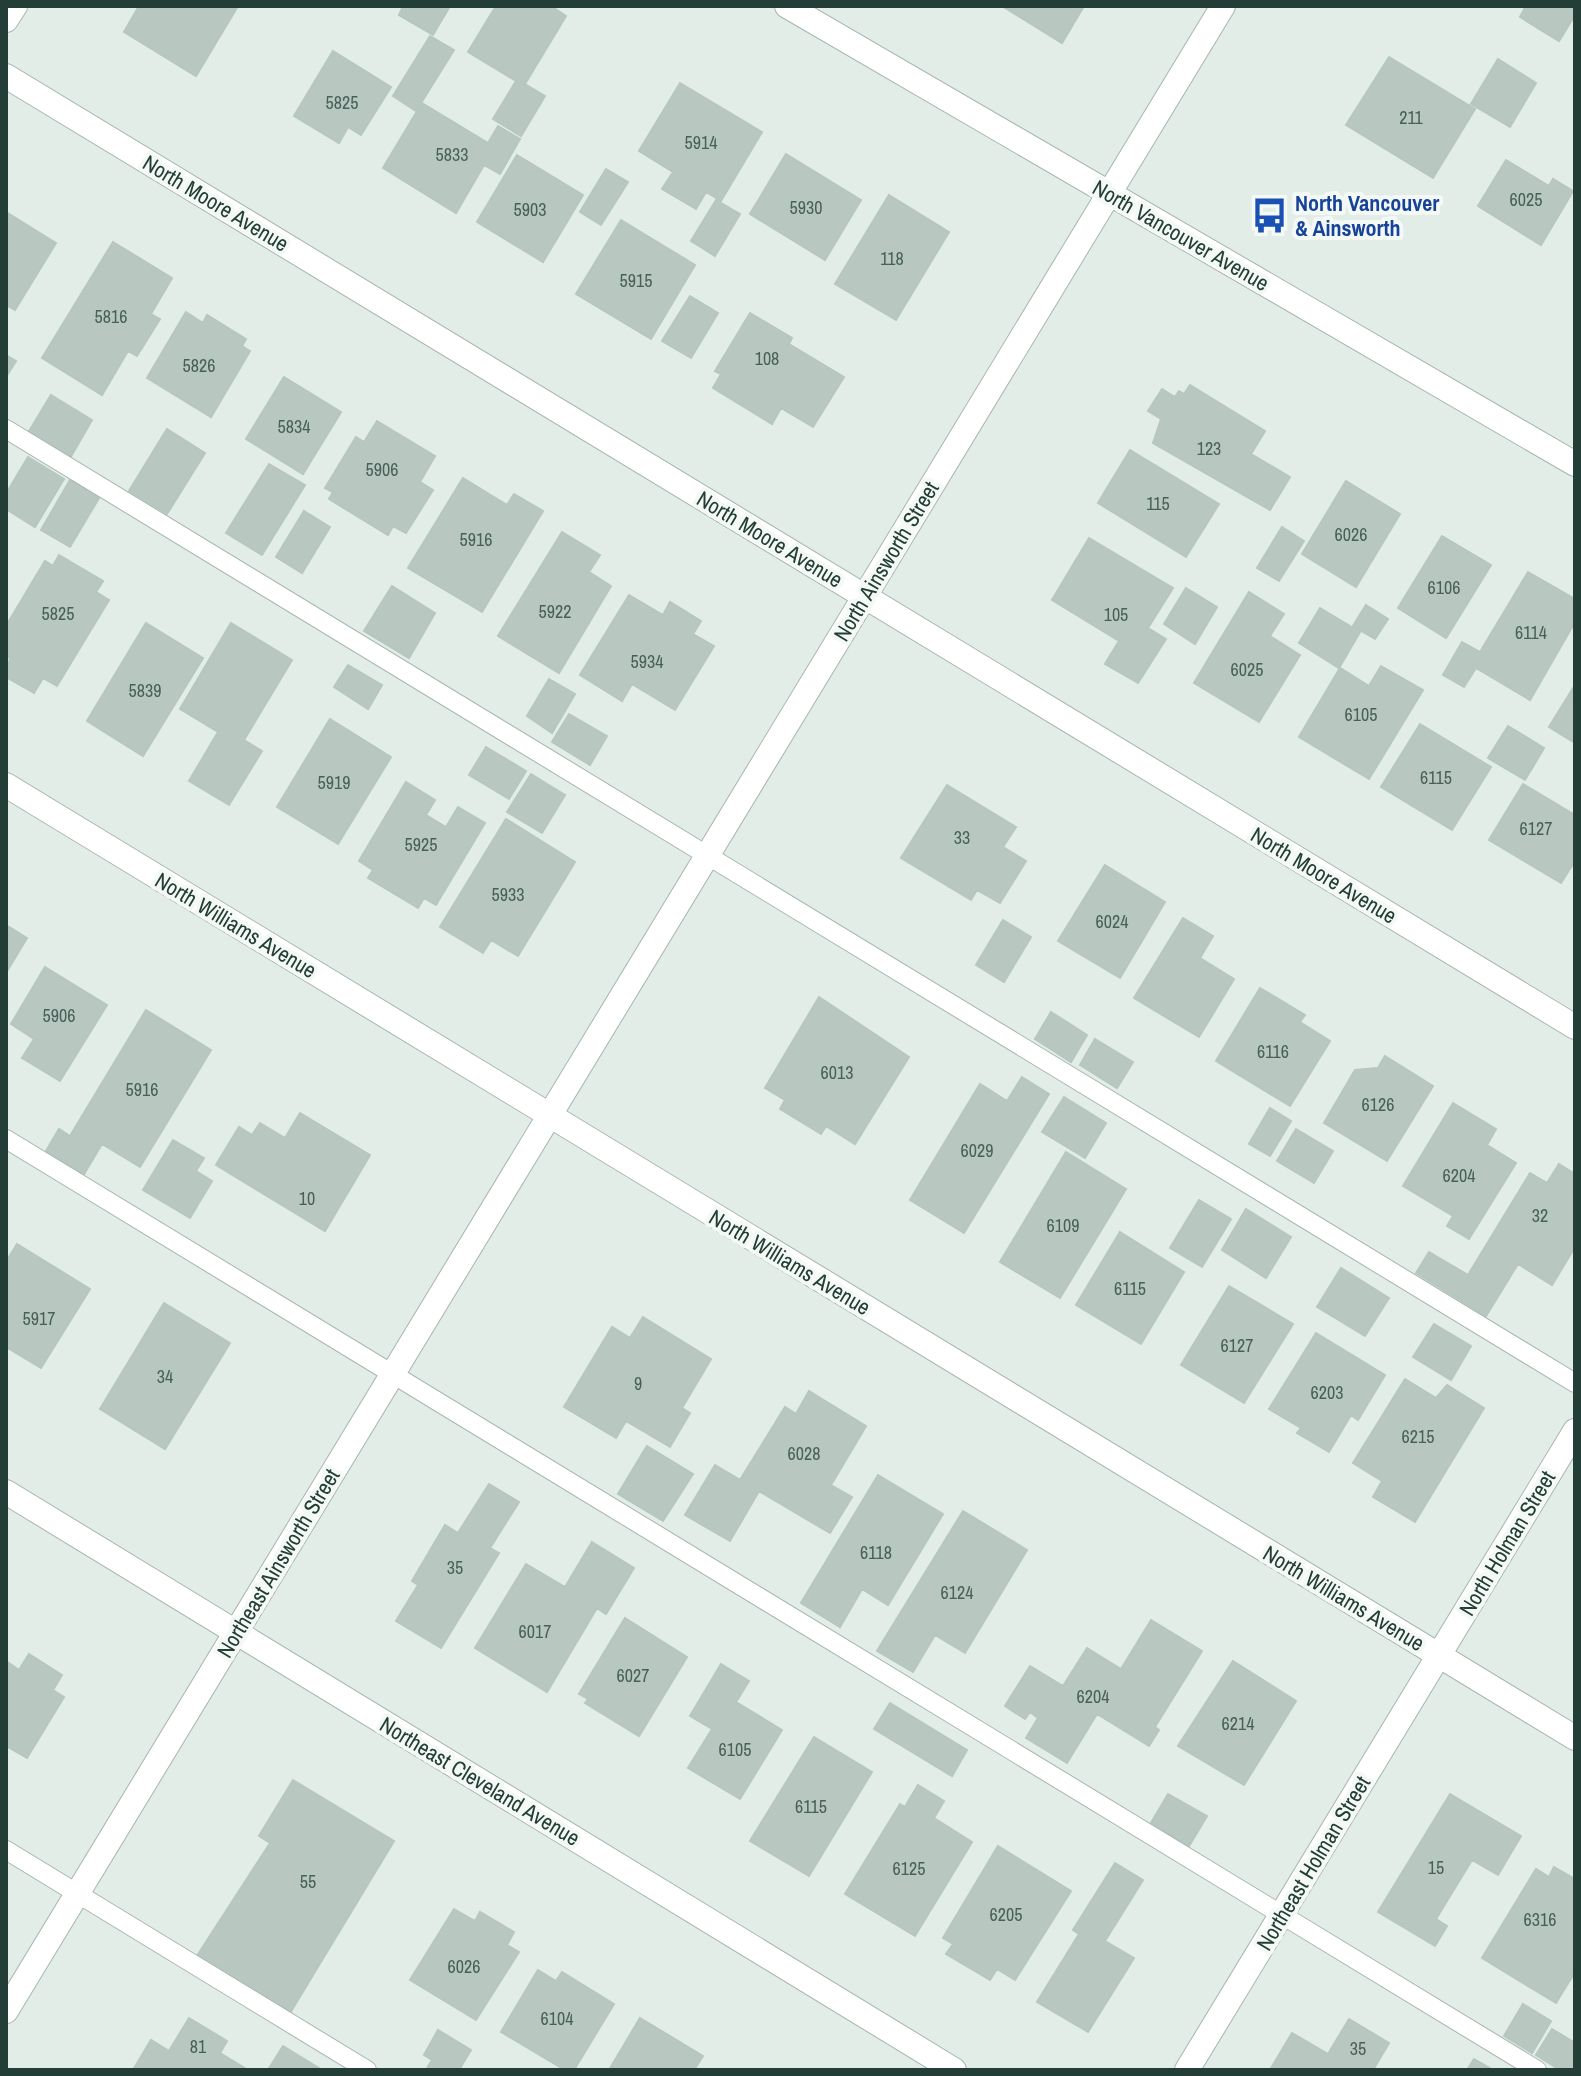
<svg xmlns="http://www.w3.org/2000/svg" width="1581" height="2076" font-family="'Archivo Narrow',sans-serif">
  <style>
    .building { fill: #b8c8c1; stroke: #b6c7bf; stroke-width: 2 }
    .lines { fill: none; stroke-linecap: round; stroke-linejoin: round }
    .service-casing { stroke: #a6b5af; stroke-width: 20 }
    .minor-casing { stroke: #a6b5af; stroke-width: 26 }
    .tertiary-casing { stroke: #a6b5af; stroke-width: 26 }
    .service { stroke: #fff; stroke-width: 18 }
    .minor { stroke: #fff; stroke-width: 24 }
    .tertiary { stroke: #fff; stroke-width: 24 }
    .labels { text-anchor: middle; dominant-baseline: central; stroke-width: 8; stroke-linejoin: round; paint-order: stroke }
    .number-label { font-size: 18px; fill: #486059 }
    .street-label { font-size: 22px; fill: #233e36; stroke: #f4f9f6 }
    .transit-label { font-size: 22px; font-weight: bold; fill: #164399; stroke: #f4f9f6; text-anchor: start }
  </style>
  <rect width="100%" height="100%" fill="#e3ede8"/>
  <path class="building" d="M139,6h99l-42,70 -72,-44z
    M450,6l-17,29 -34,-20 4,-9z
    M496,6h55l15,10 -41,68 20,12 -24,40 -28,-17 23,-38 -48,-29z
    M1002,6h82l-22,37z
    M1526,6h49v9l-16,26 -39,-24z
    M430,36l24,14 -38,61 -23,-15z
    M333,51l58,36 -30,48 -13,-8 -9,16 -45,-27z
    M1389,57l86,52 -42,69 -87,-53z
    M1498,59l38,24 -26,44 -39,-23z
    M680,83l82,49 -41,69 -15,-9 -10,17 -34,-20 11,-17 -34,-21z
    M422,103l66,40 10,-17 22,13 -20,35 -16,-9 -28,48 -73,-45z
    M786,154l75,46 -36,60 -75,-46z
    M517,155l66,40 -40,67 -66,-40z
    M1506,160l43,26 4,-7 20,12 -32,54 -63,-39z
    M606,169l22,13 -27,43 -21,-13z
    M889,195l60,37 -53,88 -61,-36z
    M716,200l24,14 -25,42 -24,-15z
    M6,212l50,31 -41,67 -9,-5z
    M621,220l74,45 -44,74 -75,-45z
    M113,242l59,36 -21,36 9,5 -23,37 -9,-5 -26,44 -60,-37z
    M690,296l28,17 -27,45 -29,-17z
    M186,312l17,11 4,-8 39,24 -4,7 8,5 -39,66 -64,-39z
    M750,313l42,25 -3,6 55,33 -31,50 -32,-19 -9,16 -59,-36 8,-14 -6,-3z
    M6,355l10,6 -10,16z
    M284,377l57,35 -38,62 -57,-35z
    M1190,385l75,46 -14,23 39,23 -20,33 -117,-67 8,-24 -13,-8 14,-22 13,8 4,-6 5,3z
    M51,395l41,25 -22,38 -42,-25z
    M377,421l58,35 -15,26 13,8 -27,43 -13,-7 -5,9 -59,-36 4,-7 -8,-4 31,-51 8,5z
    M167,429l38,24 -38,61 -38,-23z
    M1130,450l89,54 -33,53 -88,-54z
    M28,457l36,22 -29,48 -29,-18v-15z
    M269,464l36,21 -43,70 -36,-22z
    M463,478l44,27 7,-11 29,17 -61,101 -74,-44z
    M70,480l29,18 -29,49 -29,-17z
    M1346,481l54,33 -44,73 -54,-33z
    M304,511l26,16 -28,46 -26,-16z
    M1282,527l22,14 -25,40 -22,-13z
    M562,532l38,23 -11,17 22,14 -52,87 -61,-37z
    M1442,536l49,29 -45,73 -48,-30z
    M1089,538l84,50 -25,40 18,11 -28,44 -33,-19 14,-23 -67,-41z
    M59,555l44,26 -7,11 13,8 -52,86 -14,-8 -9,15 -28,-16 4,-19 -4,-3v-29l39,-65 8,5z
    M1528,572l47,27v23l-45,78 -54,-32 -12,19 -21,-12 19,-33 18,10z
    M392,586l43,27 -26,45 -45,-27z
    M1186,588l31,19 -22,37 -31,-20z
    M1249,592l35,22 -14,22 30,19 -41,67 -65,-39z
    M629,595l34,20 7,-13 31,19 -8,13 21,12 -39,64 -43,-26 -10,17 -42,-26z
    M1366,605l22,14 -13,20 -22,-13z
    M1320,608l40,24 -21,36 -40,-25z
    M146,623l57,35 -60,98 -56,-35z
    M231,623l61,37 -48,80 18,11 -33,54 -40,-24 29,-49 -38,-23z
    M348,665l34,20 -14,24 -34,-22z
    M1381,666l42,24 -54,89 -70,-42 41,-69 29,18z
    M549,679l26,15 -23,39 -25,-17z
    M1575,685v58l-26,-16z
    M569,714l38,22 -17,29 -38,-23z
    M330,719l61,38 -53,87 -61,-37z
    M1420,724l71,43 -39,63 -71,-43z
    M1508,726l36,22 -19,32 -37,-22z
    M486,747l40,24 -17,28 -40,-24z
    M531,774l34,21 -23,38 -35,-21z
    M406,782l29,18 -9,15 20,12 12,-20 27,16 -49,82 -12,-7 -6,10 -50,-30 5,-8 -14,-9z
    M1523,784l52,31v46l-14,22 -72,-43z
    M947,785l69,42 -13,20 23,14 -26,42 -23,-13 -6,10 -70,-42z
    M506,819l69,43 -57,94 -27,-16 -8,13 -43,-26z
    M1105,865l60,37 -45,76 -62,-37z
    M1183,918l30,18 -13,22 34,21 -35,58 -65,-39z
    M1003,920l28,17 -27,45 -28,-17z
    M6,925l21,13 -21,35z
    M45,967l62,38 -47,76 -38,-23 12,-19 -23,-15z
    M1260,988l45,27 -5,7 30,19 -40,65 -74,-45z
    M819,997l90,60 -54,87 -29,-18 -5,8 -41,-25 5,-9 -20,-12z
    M146,1010l65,40 -71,117 -38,-23 -18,30 -38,-23 13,-22 11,7z
    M1051,1012l36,23 -16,27 -36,-23z
    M1095,1039l38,23 -16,26 -37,-23z
    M1385,1056l48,30 -46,75 -63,-38 31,-53 23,-2z
    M1022,1077l27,17 -85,139 -54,-33 70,-116 27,17z
    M1064,1097l42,26 -21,35 -43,-26z
    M1453,1103l43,26 -9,16 29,18 -47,76 -22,-13 6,-10 -50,-30z
    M1270,1108l21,13 -21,35 -21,-12z
    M300,1113l70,42 -45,76 -109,-66 23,-38 13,8 8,-12 25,15z
    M1296,1129l37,22 -19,32 -37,-22z
    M173,1140l31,18 -8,13 16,10 -22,37 -47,-28z
    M1066,1152l60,37 -66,109 -60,-36z
    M1559,1164l16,10v73l-23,38 -34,-21 -32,52 -70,-43 13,-21 39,23 62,-102 17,10z
    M1199,1200l32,19 -29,48 -32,-19z
    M1246,1209l45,28 -25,41 -44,-28z
    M1120,1232l64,40 -43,72 -65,-39z
    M17,1244l73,45 -49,79 -35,-21v-85z
    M1341,1268l48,30 -24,38 -48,-29z
    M1229,1286l64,38 -49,79 -63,-38z
    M164,1303l66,40 -65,106 -65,-40z
    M643,1317l68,42 -29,49 8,5 -20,34 -44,-26 -10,17 -52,-31 48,-80 18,11z
    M1434,1324l37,22 -20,34 -38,-23z
    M1316,1333l69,42 -27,45 -7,-5 -22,37 -32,-19 4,-5 -32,-19z
    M1405,1379l31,19 11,-13 37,23 -69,114 -42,-25 9,-16 -29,-18z
    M809,1391l57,35 -35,59 21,12 -22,36 -90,-53 45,-73 11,7z
    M647,1446l46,28 -30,47 -45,-27z
    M715,1465l44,26 -29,50 -45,-26z
    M878,1475l65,39 -55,91 -26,-16 -22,38 -39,-24z
    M489,1484l30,18 -29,46 9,5 -58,95 -45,-27 22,-36 -6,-4 33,-56 13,8z
    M963,1511l64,39 -62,103 -30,-18 -22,37 -36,-21z
    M592,1542l42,26 -28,46 -9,-6 -50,84 -72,-44 51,-84 39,23z
    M625,1618l62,39 -48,79 -54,-33 3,-4 -9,-5z
    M1151,1620l51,31 -47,76 4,3 -10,16 -52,-32 -30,49 -41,-25 12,-20 -8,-6 -5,7 -20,-13 25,-40 33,20 24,-38 34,21z
    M29,1654l33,21 -9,15 11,7 -37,61 -21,-12v-85l13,9z
    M1233,1661l63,40 -52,84 -66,-39z
    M721,1664l28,17 -13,21 46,28 -42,69 -52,-31 24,-39 -22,-13z
    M890,1703l77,47 -15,26 -78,-47z
    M814,1737l58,35 -63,104 -59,-35z
    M293,1780l101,61 -104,172 -93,-57 73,-113 -11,-7z
    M918,1785l26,16 -10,17 38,24 -57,94 -70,-42 55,-90 5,3z
    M1168,1794l39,22 -18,30 -38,-23z
    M1450,1794l71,42 -23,39 -26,-15 -36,59 11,7 -12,20 -57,-34z
    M998,1846l73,45 -56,89 -18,-11 -7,11 -44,-26 7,-10 -10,-6z
    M1115,1863l28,17 -38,61 29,17 -46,74 -51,-30 42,-68 -6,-4z
    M1554,1867l21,12v93l-19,31 -74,-45 54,-89 13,8z
    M454,1909l21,12 5,-9 34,20 -7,13 12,7 -43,68 -66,-40z
    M538,1970l18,11 6,-9 52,32 -40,66h-9l-64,-38z
    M1523,2004l28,17 -19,32 -28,-17z
    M189,2018l38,23 -7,12 28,17h-115l18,-30 18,11z
    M640,2018l63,38 -9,14h-85z
    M1349,2019l40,24 -16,27h-103l22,-37 36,21z
    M1552,2029l23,14v27h-15l-24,-15z
    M438,2030l33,20 -12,20h-33l6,-10 -8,-5z
    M283,2046l39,24h-54z
    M1474,2059l19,11h-26z"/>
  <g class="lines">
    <defs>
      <path id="service" d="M6,429l1569,954
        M6,1139l1531,931
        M6,1850l361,220"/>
      <path id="minor" d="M6,20l9,-14
        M6,76l1569,951
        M6,785l1569,953
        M6,1492l948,578
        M1187,2070l388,-639"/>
      <path id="tertiary" d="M787,6l788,458
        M6,2011l1217,-2005"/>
    </defs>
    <use href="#service" class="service-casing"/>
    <use href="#minor" class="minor-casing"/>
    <use href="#tertiary" class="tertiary-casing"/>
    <use href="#service" class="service"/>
    <use href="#minor" class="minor"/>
    <use href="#tertiary" class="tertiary"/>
  </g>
  <defs>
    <symbol id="bus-bare" viewBox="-9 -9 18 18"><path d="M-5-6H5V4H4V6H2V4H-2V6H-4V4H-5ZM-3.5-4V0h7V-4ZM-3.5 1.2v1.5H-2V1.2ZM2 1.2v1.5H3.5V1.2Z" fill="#1a4fb4" stroke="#f4f9f6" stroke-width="2.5" paint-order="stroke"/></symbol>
  </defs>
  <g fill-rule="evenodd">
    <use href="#bus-bare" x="1244" y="190" width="51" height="51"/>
  </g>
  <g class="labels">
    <g class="number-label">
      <text x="342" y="102">5825</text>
      <text x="1411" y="117">211</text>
      <text x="701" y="142">5914</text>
      <text x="452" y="154">5833</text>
      <text x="1526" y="199">6025</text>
      <text x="806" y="207">5930</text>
      <text x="530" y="209">5903</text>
      <text x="892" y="258">118</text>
      <text x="636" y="280">5915</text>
      <text x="111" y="316">5816</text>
      <text x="767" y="358">108</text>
      <text x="199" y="365">5826</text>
      <text x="294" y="426">5834</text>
      <text x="1209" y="448">123</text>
      <text x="382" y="469">5906</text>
      <text x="1158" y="503">115</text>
      <text x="1351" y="534">6026</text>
      <text x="476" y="539">5916</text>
      <text x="1444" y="587">6106</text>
      <text x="555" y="611">5922</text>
      <text x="58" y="613">5825</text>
      <text x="1116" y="614">105</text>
      <text x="1531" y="632">6114</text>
      <text x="647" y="661">5934</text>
      <text x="1247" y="669">6025</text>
      <text x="145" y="690">5839</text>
      <text x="1361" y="714">6105</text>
      <text x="1436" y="777">6115</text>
      <text x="334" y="782">5919</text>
      <text x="1536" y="828">6127</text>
      <text x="962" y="837">33</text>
      <text x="421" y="844">5925</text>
      <text x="508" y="894">5933</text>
      <text x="1112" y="921">6024</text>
      <text x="59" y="1015">5906</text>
      <text x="1273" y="1051">6116</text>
      <text x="837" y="1072">6013</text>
      <text x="142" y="1089">5916</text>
      <text x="1378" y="1104">6126</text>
      <text x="977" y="1150">6029</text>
      <text x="1459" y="1175">6204</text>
      <text x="307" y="1198">10</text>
      <text x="1540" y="1215">32</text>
      <text x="1063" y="1225">6109</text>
      <text x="1130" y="1288">6115</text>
      <text x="39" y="1318">5917</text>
      <text x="1237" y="1345">6127</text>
      <text x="165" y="1376">34</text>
      <text x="638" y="1383">9</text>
      <text x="1327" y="1392">6203</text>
      <text x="1418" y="1436">6215</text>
      <text x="804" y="1453">6028</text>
      <text x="876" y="1552">6118</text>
      <text x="455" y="1567">35</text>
      <text x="957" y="1592">6124</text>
      <text x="535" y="1631">6017</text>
      <text x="633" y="1675">6027</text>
      <text x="1093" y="1696">6204</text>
      <text x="1238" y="1723">6214</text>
      <text x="735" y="1749">6105</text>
      <text x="811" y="1806">6115</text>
      <text x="1436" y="1867">15</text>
      <text x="909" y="1868">6125</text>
      <text x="308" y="1881">55</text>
      <text x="1006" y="1914">6205</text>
      <text x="1540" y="1919">6316</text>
      <text x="464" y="1966">6026</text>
      <text x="557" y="2018">6104</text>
      <text x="198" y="2046">81</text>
      <text x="1358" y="2048">35</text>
    </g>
    <g class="street-label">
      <text transform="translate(216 203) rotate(31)">North Moore Avenue</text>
      <text transform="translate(1181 235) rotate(30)">North Vancouver Avenue</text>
      <text transform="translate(770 539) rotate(31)">North Moore Avenue</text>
      <text transform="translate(886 561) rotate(-59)">North Ainsworth Street</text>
      <text transform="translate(1324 875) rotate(31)">North Moore Avenue</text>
      <text transform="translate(236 925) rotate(31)">North Williams Avenue</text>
      <text transform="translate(790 1262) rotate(31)">North Williams Avenue</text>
      <text transform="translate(1507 1543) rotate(-59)">North Holman Street</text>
      <text transform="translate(278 1563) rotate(-59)">Northeast Ainsworth Street</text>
      <text transform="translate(1344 1598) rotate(31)">North Williams Avenue</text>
      <text transform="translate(480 1781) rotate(31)">Northeast Cleveland Avenue</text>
      <text transform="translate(1313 1863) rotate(-59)">Northeast Holman Street</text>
    </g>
    <g class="transit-label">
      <text x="1295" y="203">North Vancouver<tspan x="1295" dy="25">&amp; Ainsworth</tspan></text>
    </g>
  </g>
  <rect width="1581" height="2076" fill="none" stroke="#233e36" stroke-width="16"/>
</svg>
